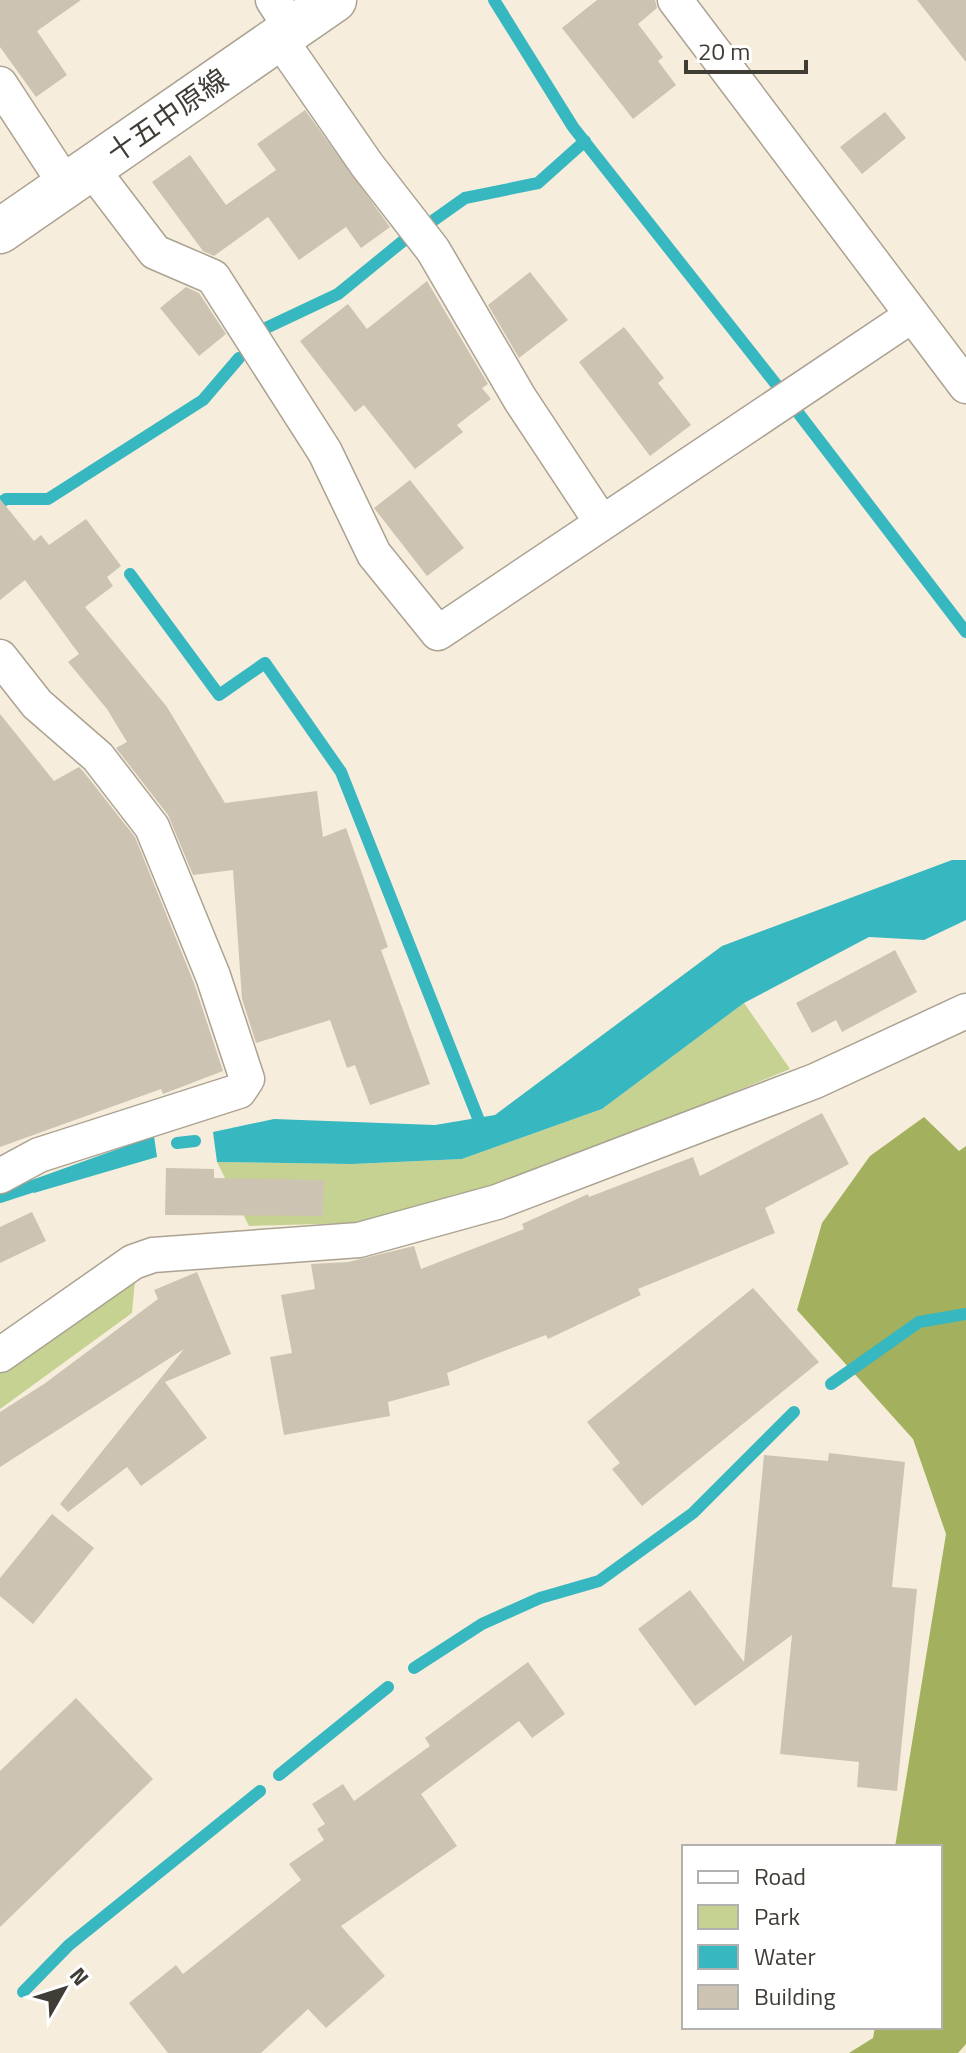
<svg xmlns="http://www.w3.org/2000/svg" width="966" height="2053" font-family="'Titillium Web','Noto Sans JP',sans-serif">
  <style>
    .green { fill: #c6d291 }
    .forest { fill: #a3b15f }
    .water { fill: #37b7bf }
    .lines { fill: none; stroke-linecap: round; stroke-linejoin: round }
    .stream { stroke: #37b7bf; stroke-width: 12 }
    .building { fill: #ccc3b2 }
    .minor-casing { stroke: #aba292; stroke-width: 37 }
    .secondary-casing { stroke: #aba292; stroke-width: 47 }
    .minor { stroke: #fff; stroke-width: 34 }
    .secondary { stroke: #fff; stroke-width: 44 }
    .labels { text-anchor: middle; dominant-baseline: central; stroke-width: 7; stroke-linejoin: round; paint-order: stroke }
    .street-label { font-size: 28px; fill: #403c36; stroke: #fff }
  </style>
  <rect width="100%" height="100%" fill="#f7eddc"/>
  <path class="green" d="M744,1003l46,66 -293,120 -138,34 -110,3 -32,-64 135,2 110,-5 140,-50z
    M135,1280l-3,33 -132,96v-37z"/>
  <path class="forest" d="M924,1117l35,34 7,-5v898l-8,9h-109l24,-15 2,-11h65v-180h-45l51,-313 -33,-95 -116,-129 25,-87 48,-67z"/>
  <path class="water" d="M952,860h14v60l-42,20 -55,-3 -125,66 -142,106 -140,50 -110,5 -135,-2 -4,-30 61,-13 161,6 60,-10 227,-169z
    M154,1136l3,21 -123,36 -5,-12z"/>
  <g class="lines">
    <path class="stream" d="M494,0l79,127 206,261
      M434,220l31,-22 73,-15 47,-42
      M266,328l72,-34 65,-53
      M796,410l170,222
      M0,503l6,-4h42l155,-99 36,-42
      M130,574l89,121 46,-32 76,109 137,346
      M177,1143l18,-2
      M0,1197l46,-15
      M831,1384l88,-62 47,-8
      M414,1668l68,-44 58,-26 59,-17 94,-68 101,-101
      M279,1775l109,-88
      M23,1992l46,-47 191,-154"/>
  </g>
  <path class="building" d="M0,0h81l-44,31 30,44 -31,22 -36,-50z
    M597,0h58l2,8 -19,16 25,33 -5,4 18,24 -43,34 -71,-91z
    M917,0h49v62z
    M305,110l85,117 -29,21 -15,-21 -47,33 -31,-43 -54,39 -11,-5 -51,-69 38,-27 36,50 50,-35 -19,-26z
    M885,112l21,26 -44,36 -22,-27z
    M530,272l38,48 -49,38 -31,-53z
    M427,281l61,103 -6,4 9,11 -34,26 6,7 -48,37 -51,-64 -9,7 -55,-71 48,-37 19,25z
    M186,287l13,6 27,41 -27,22 -39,-48z
    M624,327l40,51 -6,5 33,42 -41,31 -71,-94z
    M410,480l54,68 -37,28 -53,-68z
    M0,499l34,42 7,-6 8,10 37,-26 35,47 -14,11 6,9 -28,21 82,100 58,96 92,-12 6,46 23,-9 42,119 -7,3 49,134 -60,21 -15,-40 -8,3 -17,-48 -74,23 -14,-44 -9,-129 -40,5 -25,-60 -52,-67 11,-6 -20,-33 -39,-47 11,-8 -54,-74 -25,20z
    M0,714l54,67 25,-14 4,4 52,66 59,146 29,88 -60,23 -2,-5 -161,58z
    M895,950l22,42 -75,40 -6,-12 -24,13 -16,-30z
    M822,1113l27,51 -84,44 10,25 -137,56 3,6 -93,44 -2,-4 -99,38 3,12 -62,17 2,14 -106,19 -14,-78 22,-4 -11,-58 34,-6 -4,-25 37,-2 66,-16 7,23 103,-40 -2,-5 66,-30 1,3 104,-40 7,19z
    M166,1168l48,1v9l110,2 -1,36 -158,-1z
    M32,1212l14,29 -46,22v-36z
    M197,1272l34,82 -66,28 42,56 -66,48 -14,-19 -59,45 -8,-8 124,-155 -184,118v-55l44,-28 114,-85 -4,-9z
    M753,1288l66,74 -177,144 -30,-37 8,-6 -33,-41z
    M829,1453l76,9 -13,125 25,2 -20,202 -40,-4 2,-25 -79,-8 12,-119 -97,71 -57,-77 52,-39 54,72 20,-207 64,6z
    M52,1514l42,34 -61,76 -33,-28v-18z
    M528,1662l37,52 -33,24 -13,-17 -98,73 36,52 -116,80 44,50 -59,52 -18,-19 -47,44h-93l-39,-50 47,-38 7,9 118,-94 -12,-16 35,-24 -7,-11 8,-5 -13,-20 31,-20 11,17 76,-55 -5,-8z
    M76,1698l77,81 -153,148v-156z"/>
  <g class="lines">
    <defs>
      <path id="minor" d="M273,0l19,29
        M675,0l291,386
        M279,38l88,127 66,85 87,149 82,124
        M0,84l66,101
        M91,168l64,84 58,25 112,175 49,102 64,79 473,-317
        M0,657l37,47 61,53 54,70 61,149 34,103 -8,12 -200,64 -39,21
        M0,1355l133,-93 20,-7 206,-15 138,-38 318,-121 151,-70"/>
      <path id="secondary" d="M0,231l334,-231"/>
    </defs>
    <use href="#minor" class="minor-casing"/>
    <use href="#secondary" class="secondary-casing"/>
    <use href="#minor" class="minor"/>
    <use href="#secondary" class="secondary"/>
  </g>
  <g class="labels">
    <g class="street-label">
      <text transform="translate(167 115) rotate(-35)">十五中原線</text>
    </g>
  </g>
  <rect x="682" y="1845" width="260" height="184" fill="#ffffff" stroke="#b3b1af" stroke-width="2"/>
  <rect x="698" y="1871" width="40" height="12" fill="#ffffff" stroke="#b3b1af" stroke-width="2"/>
  <text x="754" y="1885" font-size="24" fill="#403c36">Road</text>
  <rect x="698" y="1905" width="40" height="24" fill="#c6d291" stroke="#b3b1af" stroke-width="2"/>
  <text x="754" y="1925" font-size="24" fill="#403c36">Park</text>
  <rect x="698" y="1945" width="40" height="24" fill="#37b7bf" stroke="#b3b1af" stroke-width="2"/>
  <text x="754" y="1965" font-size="24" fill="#403c36">Water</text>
  <rect x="698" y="1985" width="40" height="24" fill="#ccc3b2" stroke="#b3b1af" stroke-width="2"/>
  <text x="754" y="2005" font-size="24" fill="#403c36">Building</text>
  <g transform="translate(64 1989) rotate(51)" stroke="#ffffff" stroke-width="6" paint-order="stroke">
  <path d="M0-6L14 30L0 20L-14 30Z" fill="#403c36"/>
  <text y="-12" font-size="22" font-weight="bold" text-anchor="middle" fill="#403c36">N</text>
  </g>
  <path d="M686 60v12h120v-12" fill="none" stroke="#403c36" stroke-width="4"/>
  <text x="698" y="60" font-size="24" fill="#403c36" stroke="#ffffff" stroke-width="6" paint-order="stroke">20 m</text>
</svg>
